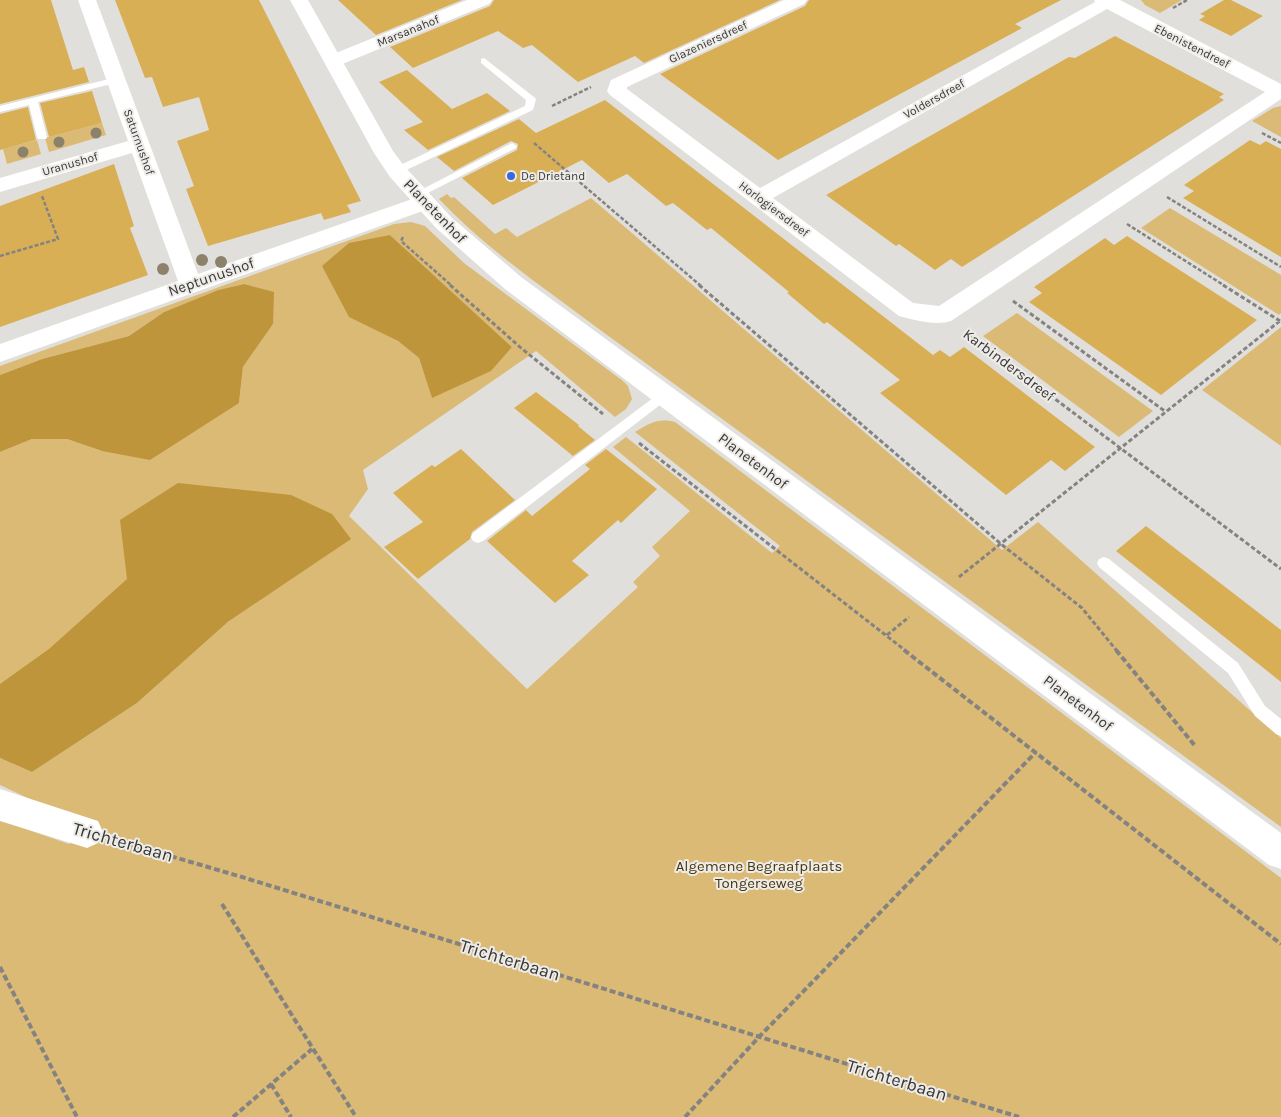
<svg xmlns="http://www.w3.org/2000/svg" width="1281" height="1117" font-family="Karla,sans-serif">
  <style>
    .green { fill: #dbba76; fill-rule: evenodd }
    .forest { fill: #be953a }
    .building { fill: #d9af56 }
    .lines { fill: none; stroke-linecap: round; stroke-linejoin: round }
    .path-far2 { stroke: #858381; stroke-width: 2.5; stroke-dasharray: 4 2; stroke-linecap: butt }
    .path-far1 { stroke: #858381; stroke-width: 3; stroke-dasharray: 4.5 2.5; stroke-linecap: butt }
    .path { stroke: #858381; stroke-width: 4; stroke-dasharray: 6 3; stroke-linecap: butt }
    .service { fill: #fff; fill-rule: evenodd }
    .minor { fill: #fff; fill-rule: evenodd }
    .tertiary { fill: #fff; fill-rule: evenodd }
    .tree { fill: #8c826b }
    .poi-dot { fill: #3a69d9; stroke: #eeece8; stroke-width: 2 }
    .labels { text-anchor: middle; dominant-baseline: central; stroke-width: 4; stroke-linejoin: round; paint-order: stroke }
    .far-street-label { font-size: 12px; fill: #383736; stroke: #eeece8 }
    .far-poi-label { font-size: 12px; fill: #383736; stroke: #eeece8; text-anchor: start }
    .street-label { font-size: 15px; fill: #383736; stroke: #eeece8 }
    .park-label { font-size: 15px; fill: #47360f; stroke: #eeece8 }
    .near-street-label { font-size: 18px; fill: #383736; stroke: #eeece8 }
  </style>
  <rect width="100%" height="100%" fill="#e1dfdb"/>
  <path class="green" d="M1141,0h41l-22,13 -15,-8z
    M1281,106v31l-29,-16 21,-13z
    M102,123l4,12 -57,17 -4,-14z
    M37,140l4,14 -34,10 -4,-15z
    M447,194l4,4 3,-1 41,37 11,-6 11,9 74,-39 411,352 36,-28 243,216v89l-678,-495c-56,-42 -116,-82 -164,-133z
    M1170,208l111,67v38l-2,2 -138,-87z
    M411,222l14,4 39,37 159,118 5,5 4,13 -6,10 -11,8 -79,-66 -173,119 5,19 -19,27 178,173 111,-102 -5,-5 27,-26 -8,-9 38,-36 -77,-64 13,-10 146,116 8,-7 -145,-114c15,-9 23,-14 40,-10l606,456v239h-1281v-297l69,24 27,-18 -64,-26 -32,-15v-27l32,14 105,-69 92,-82 -51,-84 -178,171v-256l32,-13h35l35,12 137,-48 4,-36 30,-43 -29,-40 -26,6 -54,22 -35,24 -87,23 -42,16v-9l394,-142zM390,235l122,112 -80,50 -13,-39 -21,-17 -49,-25z
    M1017,313l136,98 -34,26 -136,-101z
    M1281,327v119l-79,-56z"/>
  <path class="forest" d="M390,235l122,112 -21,24 -59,27 -13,-40 -21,-17 -49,-24 -27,-51 27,-23z
    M244,284l30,8 -1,32 -30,43 -4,36 -89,57 -48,-9 -35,-12h-35l-32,13v-77l42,-16 87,-23 35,-24 54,-22z
    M178,483l113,12 41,19 19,25 -122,82 -92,82 -105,69 -32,-14v-74l49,-35 78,-70 -7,-59z"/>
  <path class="building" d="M0,0h51l22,70 11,-3 5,15 -89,22z
    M115,0h144l102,201 -14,4 4,7 -27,8 -3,-7 -113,33 -22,-57 8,-3 -17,-45 32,-11 -10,-33 -36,10 -11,-30 -7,1z
    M338,0h124l-86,35z
    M494,0h286l-136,63 -9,-7 -57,26 -46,-37 -9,3 -25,-17 -85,37 -23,-21 100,-41z
    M809,0h252l-46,24 7,4 -244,132 -118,-86 145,-68z
    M1224,0h7l32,16 -32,20 -32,-16 6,-4 -5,-2z
    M1115,36l109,58 -5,3 5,3 -262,167 -11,-8 -16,11 -36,-26 -3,2 -70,-51 243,-138 6,1z
    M407,70l45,39 35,-16 23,18 -82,39 -24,-20 19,-8 -44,-40z
    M92,91l10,32 -53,14 -9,-34z
    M605,100l328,255 7,-5 10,7 14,-10 131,100 -30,24 -14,-11 -45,35 -126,-102 20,-13 -73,-58 -3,2 -37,-31 2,-1 -78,-64 -4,2 -34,-27 -7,3 -39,-32 -18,9 -27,-23 -89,45 -31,-27 55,-28 1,-6 -7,-3 -57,30 -17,-14 82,-38 17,14z
    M28,107l8,33 -36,10v-36z
    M1250,140l10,5 6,-4 15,8v108l-98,-59 11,-7 -10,-6z
    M114,164l20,62 -4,2 18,47 -148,52v-121z
    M1127,236l130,84 -96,75 -132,-93 13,-9 -8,-6 71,-49 9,7z
    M536,392l43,33 -1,1 17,14 -22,16 -59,-48z
    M461,449l54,51 -43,32 -2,7 -52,40 -34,-32 39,-25 -30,-29 39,-28 3,2z
    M606,449l51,40 -36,34 -3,-3 -46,41 17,14 -34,28 -68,-62 39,-31 6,6 58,-47 -5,-4z
    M1146,526l135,104v52l-165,-131z"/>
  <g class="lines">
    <path class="path-far2" d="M1173,8l14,-8
      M552,106l39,-19
      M1262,133l19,10
      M534,143l167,143
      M1167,197l114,70
      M1127,224l98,62
      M403,237l-2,4 51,45
      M0,256l58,-17 -16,-43"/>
    <path class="path-far1" d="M450,285l71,63 82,66
      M699,285l302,259 81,64 35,43
      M1223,285l57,36
      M1013,301l153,111
      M966,332l315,237
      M639,443l267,208
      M959,577l322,-257
      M887,635l22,-18"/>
    <path class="path" d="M904,650l377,294
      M1116,650l80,97
      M119,841l123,36 777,240
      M222,904l134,213
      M0,967l77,150
      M271,1084l20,33
      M233,1117l79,-68
      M685,1117l74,-80 277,-285"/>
    <path class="service" d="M484,58l50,39 2,2 -3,11 -133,63h-8l-1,-2 1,-2 133,-63 1,-6 -45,-37v-4z
      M117,77l5,3 -2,2 -82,20 9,35 -1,2h-8l-1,-2 -8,-32 -29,7v-6z
      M512,143l5,3 -1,2 -96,49h-8l-1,-2z
      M665,390l4,2 2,3 -2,3 -186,143 -5,2 -5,-2 -2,-4 2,-4 188,-141z
      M1104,557l5,2 129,104 27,43 16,13v17l-5,-2 -21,-18 -27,-43 -129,-106 -2,-4 2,-4z"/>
    <path class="minor" d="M78,0h18l102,274 217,-76 8,-2 8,2 3,5 -3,5 -431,154v-18l178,-63 -46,-128 -132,39v-14l128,-37z
      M467,0h25l-3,4 -149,61 -7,2 -7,-2 -2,-4 2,-4z
      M784,0h23l-3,4 -177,83v2l133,99 335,-186 -1,-2h26l161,84v15l-330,222c-15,5 -37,-1 -52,-5l-289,-221 -3,-4 4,-11zM1107,9l158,83 -326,214 -26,-3 -140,-105z
      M0,789l98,32 5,11 -5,11 -11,5 -87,-27z"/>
    <path class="tertiary" d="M290,0h18l85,151 12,16 46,50 70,60 760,556v36l-12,-4 -764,-576 -69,-61 -46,-51 -16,-24z"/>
  </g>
  <g class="tree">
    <circle cx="96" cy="133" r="5.5"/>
    <circle cx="59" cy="142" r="5.5"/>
    <circle cx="23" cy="152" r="5.5"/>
    <circle cx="202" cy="260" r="6"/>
    <circle cx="221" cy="262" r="6"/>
    <circle cx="163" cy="269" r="6"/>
  </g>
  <circle class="poi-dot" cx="511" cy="176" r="5"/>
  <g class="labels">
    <g class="far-street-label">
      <text transform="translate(408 31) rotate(-22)">Marsanahof</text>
      <text transform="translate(708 42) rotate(-25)">Glazeniersdreef</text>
      <text transform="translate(1192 46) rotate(27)">Ebenistendreef</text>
      <text transform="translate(934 99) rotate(-29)">Voldersdreef</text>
      <text transform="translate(139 142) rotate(70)">Saturnushof</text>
      <text transform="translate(70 164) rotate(-16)">Uranushof</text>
      <text transform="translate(774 209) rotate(37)">Horlogiersdreef</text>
    </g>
    <g class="far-poi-label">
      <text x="521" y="176">De Drietand</text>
    </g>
    <g class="street-label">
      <text transform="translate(435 211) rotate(46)">Planetenhof</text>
      <text transform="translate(211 277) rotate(-19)">Neptunushof</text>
      <text transform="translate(1009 365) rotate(37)">Karbindersdreef</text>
      <text transform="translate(753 461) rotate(37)">Planetenhof</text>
      <text transform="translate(1078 703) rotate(37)">Planetenhof</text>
    </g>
    <g class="park-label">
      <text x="759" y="866">Algemene Begraafplaats<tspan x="759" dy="17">Tongerseweg</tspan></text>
    </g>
    <g class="near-street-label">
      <text transform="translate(123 842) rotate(16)">Trichterbaan</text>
      <text transform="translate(510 960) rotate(17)">Trichterbaan</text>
      <text transform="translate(897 1080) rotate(17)">Trichterbaan</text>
    </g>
  </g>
</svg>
